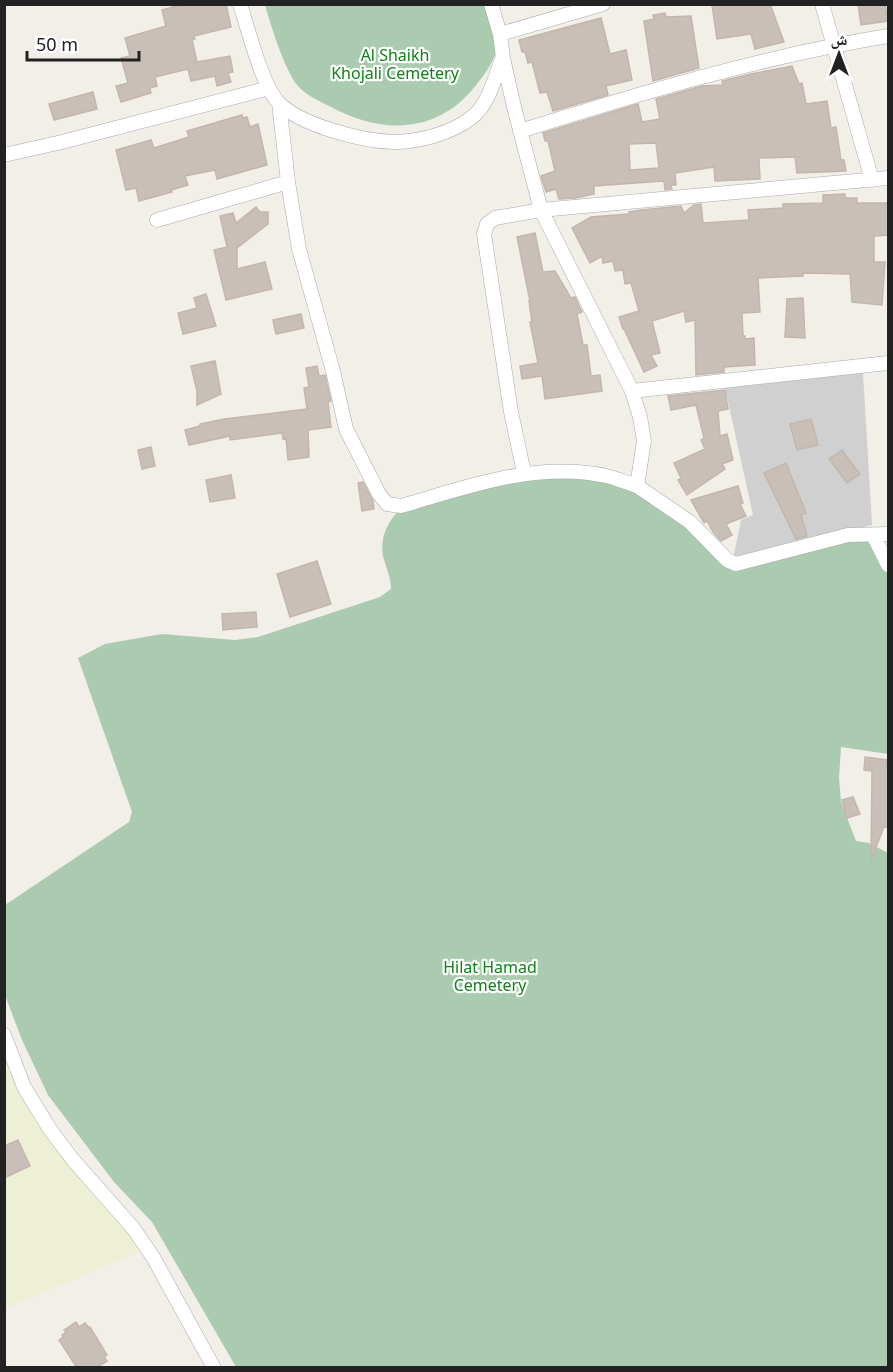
<svg xmlns="http://www.w3.org/2000/svg" width="893" height="1372" font-family="'Noto Sans','Noto Naskh Arabic',sans-serif">
  <style>
    .religious { fill: #d0d0d0 }
    .farmland { fill: #eef0d5 }
    .cemetery { fill: #aacbaf }
    .building { fill: #c7bfb8; stroke: #c4b6ab; stroke-width: 1.5; fill-rule: evenodd }
    .lines { fill: none; stroke-linecap: round; stroke-linejoin: round }
    .street-casing { stroke: #a9a9a9; stroke-width: 15 }
    .street { stroke: #fff; stroke-width: 14 }
    .labels { text-anchor: middle; dominant-baseline: central; stroke-width: 4.5; stroke-linejoin: round; paint-order: stroke }
    .park-label { font-size: 16px; fill: #0c8416; stroke: #fff }
  </style>
  <rect width="100%" height="100%" fill="#f2efe9"/>
  <path class="religious" d="M863,373l9,152 -139,34 8,-39 12,-5 -28,-127z"/>
  <path class="farmland" d="M4,1064l30,52 78,87 29,48 -136,58z"/>
  <path class="cemetery" d="M265,5h222c3,11 11,27 10,39 -1,16 -11,28 -20,40 -38,50 -94,51 -146,23 -12,-6 -26,-12 -34,-22 -13,-17 -26,-59 -32,-80z
    M602,467l24,12 68,44 40,48 130,-34 16,4 8,6v207l-47,-7 -2,31 2,24 15,39 13,2 19,10v514h-652l-84,-145 -38,-40 -66,-87 -26,-55 -17,-45v-90l124,-83 3,-10 -54,-154 27,-14 57,-10 73,6 23,-3 122,-40 11,-8c0,-12 -5,-21 -8,-33 -4,-21 7,-38 22,-52l127,-35z"/>
  <path class="building" d="M184,4h42l5,23 -37,9 1,3h-3l5,23 33,-6 3,16 -5,1 3,9 -14,4 -2,-10 -24,5 -3,-12 -33,8 2,9 -7,2 1,5 -30,9 -5,-16 12,-3 -7,-25 9,-2 -5,-18 41,-12 -4,-16z
    M770,4l14,38 -29,7 -4,-15 -34,5 -5,-34z
    M858,4h27l3,17 -27,4z
    M665,13l1,4 25,-1 8,52 -46,13 -9,-60 10,-2 -1,-4z
    M601,18l9,36 16,-4 6,30 -26,6 2,9 -55,16 -6,-19 -7,1 -8,-31 -4,1 -3,-11h-3l-3,-12z
    M792,66l7,18 3,-1 4,21 21,-3 4,27 5,-1 5,33h3l2,11 -49,2 -2,-16 -36,1 1,21 -45,2 -1,-14 -39,6 1,12h-5l1,4 -7,1 -1,-9 -70,5v8l-18,4 -17,1 -3,-10 -10,3 -5,-16 14,-5 -7,-30h-3l-2,-8 95,-29 4,18 18,-3 -4,-20 46,-13 21,-1 -1,-4 29,-7zM656,143l3,25 -29,2 -1,-26z
    M93,92l4,17 -43,11 -5,-16z
    M242,115l1,3 4,-1 3,10 8,-3 9,41 -50,14 -2,-9 -30,6 3,9 -17,5 1,2 -33,9 -3,-13 -10,2 -10,-40 35,-10 3,8 35,-11 -2,-6z
    M845,194v4h12v5h31v32l-14,1v26h11l-3,43 -30,-3 -2,-28 -47,-1v3l-45,2 2,34 -18,1 1,23h2v3l9,-1 1,27 -31,2v5l-28,3 -1,-55 -9,2 -2,-11 -32,10 8,32 -9,2 6,11 -13,6 -20,-43h-1l-4,-12 20,-6 -8,-28 -6,1 -2,-14 -8,1 -2,-10 -10,2 -1,-7 -12,7 -18,-35 19,-11 38,-3v-2l12,-2 40,-4 3,7 10,-8 7,-1 2,19 46,-3 -1,-10 35,-2v-4l40,-1v-8z
    M256,207l4,5h8v12l-31,24v21l28,-7 7,27 -46,11 -12,-50 13,-3 -7,-31 13,-3 3,10z
    M535,233l8,39 12,-1 16,27 4,-1 7,15 -5,2 6,31h4l4,31 9,-1 2,16 -57,8 -3,-23 -20,3 -2,-13 18,-3 -8,-41h2l-3,-21h1l-13,-64z
    M206,294l10,32 -33,8 -5,-21 19,-5 -3,-10z
    M803,298l2,40 -20,-1 2,-38z
    M301,314l3,14 -28,6 -3,-14z
    M215,361l6,33 -24,11v-14l-6,-25z
    M317,366l2,10 6,-1 6,26 -3,1 3,25 -23,3 1,27 -21,3 -2,-22 -3,1 -1,-6 -52,7v-4l-41,9 -4,-15 15,-4v-2l24,-5 83,-10 -3,-21 5,-1 -3,-19z
    M725,390l3,19 -10,2 2,25 7,-2 6,26 -11,4 3,5 -38,26 -9,-15 3,-2 -7,-15 31,-14 -4,-9 3,-2 -8,-33 -25,5 -3,-14z
    M811,419l7,26 -21,5 -7,-26z
    M151,447l4,19 -13,3 -4,-19z
    M842,450l18,24 -13,9 -18,-24z
    M786,463l20,50 -5,2 6,21 -11,3 -32,-66z
    M231,475l4,23 -25,4 -4,-22z
    M363,482l10,19 1,8 -12,2 -4,-28z
    M738,486l5,17 -3,1 6,12 -20,8 6,11 -11,6 -8,-9 -6,-11 -3,2 -13,-23z
    M317,561l14,43 -41,13 -13,-43z
    M256,612l1,15 -34,3 -1,-16z
    M865,757l22,3 -1,5h2v62h-4l-13,33 1,-89 -8,-1z
    M853,797l7,17 -13,4 -5,-18z
    M18,1140l12,26 -26,12v-32z
    M76,1322l3,5 6,-4 4,5 1,-1 17,28 -3,2 3,4 -11,7h-19l-18,-28 4,-3 -1,-2 4,-3 -2,-2z"/>
  <g class="lines">
    <defs>
      <path id="street" d="M240,4c8,25 22,81 38,98 21,23 84,39 115,40 25,0 57,-8 78,-24 17,-12 24,-40 31,-59
        M491,4l9,30 3,24 11,49 27,103 91,181 8,26 4,24 -7,45 53,36 37,38 9,4 112,-29 40,-1
        M822,4l50,176
        M500,34l103,-30
        M279,103l9,79 11,67 34,122 13,58 33,65 8,10 14,2c67,-19 134,-45 205,-30 10,2 21,7 31,10
        M520,131c121,-38 244,-75 368,-95
        M4,155l58,-13 207,-54
        M157,220l131,-38
        M632,391l256,-28
        M524,473l-13,-61 -27,-178 3,-10 8,-6 46,-8 347,-32
        M873,535l15,30
        M4,1035l20,52 25,41 24,32 60,68 20,29 61,111"/>
    </defs>
    <use href="#street" class="street-casing"/>
    <use href="#street" class="street"/>
  </g>
  <g class="labels">
    <g class="park-label">
      <text x="395" y="55">Al Shaikh<tspan x="395" dy="18">Khojali Cemetery</tspan></text>
      <text x="490" y="967">Hilat Hamad<tspan x="490" dy="18">Cemetery</tspan></text>
    </g>
  </g>
  <rect width="893" height="1372" fill="none" stroke="#222222" stroke-width="12"/>
  <g transform="translate(839 54)" stroke="#ffffff" stroke-width="4.5" paint-order="stroke">
  <path d="M0-4.5L10 22L0 15L-10 22Z" fill="#222222"/>
  <text y="-9" font-size="16" font-weight="bold" text-anchor="middle" fill="#222222">ش</text>
  </g>
  <path d="M27 51v9h112v-9" fill="none" stroke="#222222" stroke-width="3"/>
  <text x="36" y="51" font-size="18" fill="#222222" stroke="#ffffff" stroke-width="4.5" paint-order="stroke">50 m</text>
</svg>
